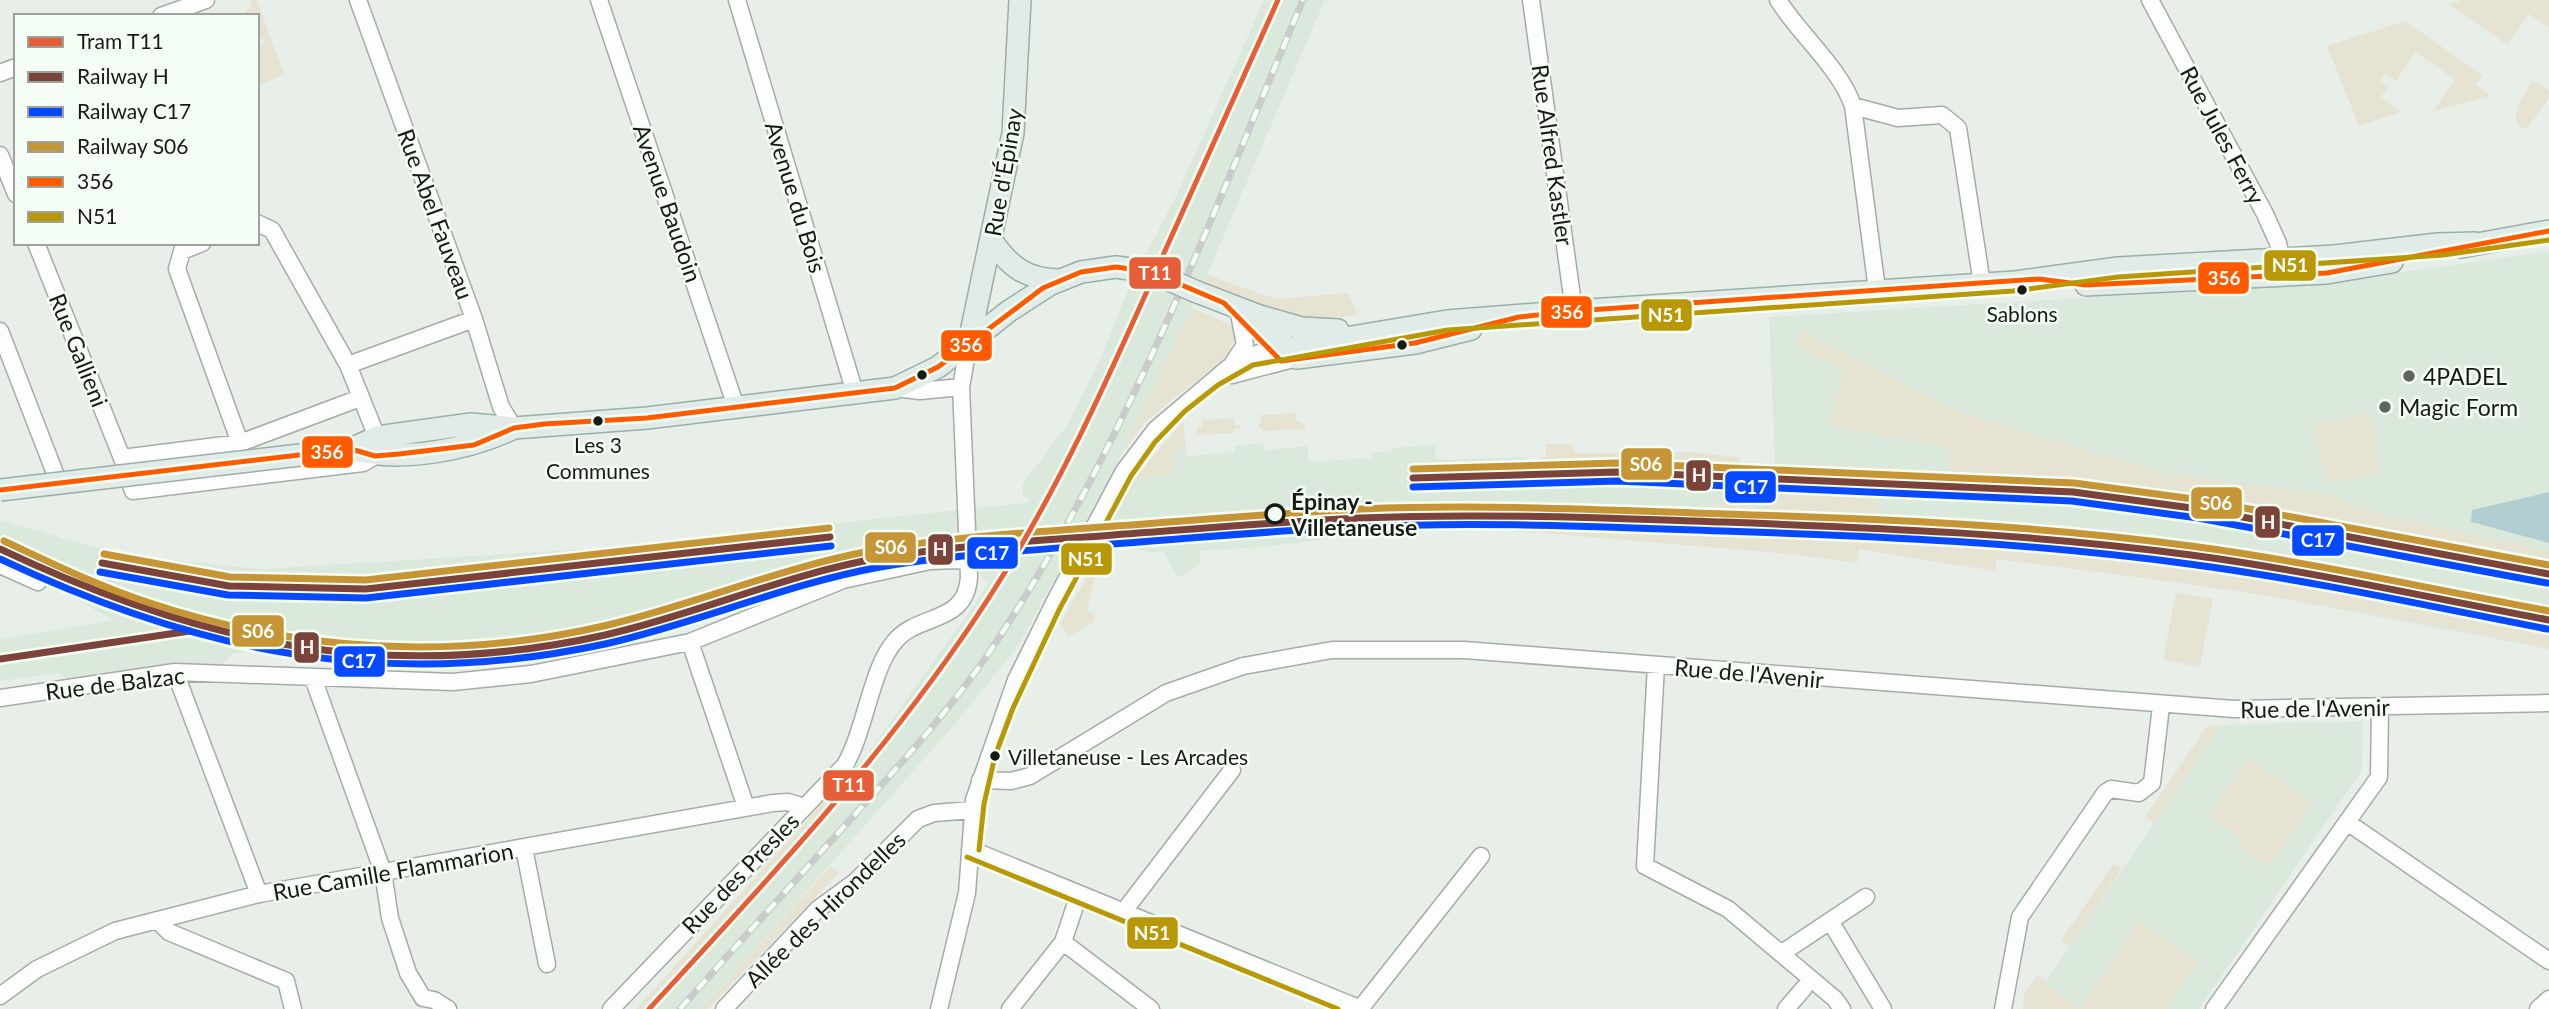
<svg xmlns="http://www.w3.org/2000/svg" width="2549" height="1009" font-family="Lato,sans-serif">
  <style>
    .built { fill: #dbe9dc }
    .green { fill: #e6e3d2 }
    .water { fill: #b1ced0 }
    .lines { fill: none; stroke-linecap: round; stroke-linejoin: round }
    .minor-casing { stroke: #a6aba6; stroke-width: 19 }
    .major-casing { stroke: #9aafa8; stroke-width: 24 }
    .minor { stroke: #fcfdfc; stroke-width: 16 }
    .major { stroke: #e1ece9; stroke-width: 21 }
    .rail-casing { stroke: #c9ccca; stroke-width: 7 }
    .rail { stroke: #f4fef5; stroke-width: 4.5; stroke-dasharray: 13; stroke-linecap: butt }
    .major-bridge-casing { stroke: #9aafa8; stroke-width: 24; stroke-linecap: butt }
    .major-bridge { stroke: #e1ece9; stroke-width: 21 }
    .bus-1-casing { stroke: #f4fef5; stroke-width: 10 }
    .bus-2-casing { stroke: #f4fef5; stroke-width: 10 }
    .bus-1 { stroke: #ff5a00; stroke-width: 5 }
    .bus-2 { stroke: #b99808; stroke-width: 5 }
    .rail-1-casing { stroke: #f4fef5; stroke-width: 12 }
    .rail-2-casing { stroke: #f4fef5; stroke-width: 12 }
    .rail-3-casing { stroke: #f4fef5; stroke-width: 12 }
    .rail-1 { stroke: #7b4339; stroke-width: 7 }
    .rail-2 { stroke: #0749ff; stroke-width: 7 }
    .rail-3 { stroke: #c69636; stroke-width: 7 }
    .tram-1-casing { stroke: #f4fef5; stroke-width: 10 }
    .tram-1 { stroke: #e65e37; stroke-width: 5 }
    .bus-dot { fill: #161b16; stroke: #f4fef5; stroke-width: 2.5 }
    .poi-dot { fill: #606560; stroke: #f4fef5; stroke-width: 2.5 }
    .stop-dot { fill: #f4fef5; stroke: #161b16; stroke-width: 3.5 }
    .labels { text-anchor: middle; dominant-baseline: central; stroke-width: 5; stroke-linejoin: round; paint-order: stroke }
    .bus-label { font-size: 21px; fill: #161b16; stroke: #f4fef5 }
    .street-label { font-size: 23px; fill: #161b16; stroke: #f4fef5 }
    .poi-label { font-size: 23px; fill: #161b16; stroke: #f4fef5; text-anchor: start }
    .stop-label { font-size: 23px; font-weight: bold; fill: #161b16; stroke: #f4fef5; text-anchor: start }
    .line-badge { stroke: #f4fef5; stroke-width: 2.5 }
    .badge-label { font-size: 19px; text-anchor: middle; font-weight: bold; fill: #fff }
  </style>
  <rect width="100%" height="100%" fill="#e8efe9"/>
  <path class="built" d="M1264,0h61l-118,275 -99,208 64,-10 -1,-23 15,-1 1,7 48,-4v-6l29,-3 1,7 42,-4 2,16 63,-4 -1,-5 21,-2v-3l43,-3 1,15 91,-3 1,12 77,-4 91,2 79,-3 -6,-147 558,-34 222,-32v398l-322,-61 -230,-29 -2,12 -136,-22 -31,8 -160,-17 -226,-12 -65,4 -104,14 -73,5 1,13 -23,14 -13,-23v-5l-6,3 -36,-6 -52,3 -53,96 -62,77 -254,286h-66l232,-256 112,-156 8,-14 -7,-6 -3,-18 -124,11 -189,55 -104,25 -122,14 -85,-3 -96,-10 -24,2 -11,11 -92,6 -61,10 -12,-7 -58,8v-42l114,-19 -114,-61v-39l127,36 135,13 355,-22 414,-45 -8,-7 -1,-10 45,-60 33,-66 31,-76 45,-87z
    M2363,721l-1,49 -163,239h-119l-36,-25 177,-259z"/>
  <path class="green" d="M257,0l27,75 -25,10 -2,-39 8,-3 -2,-5 -6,2v-24h-10l-2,-6 7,-2 -2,-7z
    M2462,0h87v28l-20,-14 -22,31 -58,-41z
    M2405,21l77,54 -6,10 15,11 -58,15 22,-31 -39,-28 -20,29 -11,-8 -5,8 8,6 -7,10 20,15 -42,14 -32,-80z
    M2533,81l16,9v8l-22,31 -10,-4c-4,-14 7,-33 16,-44z
    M1207,275l69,24 72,-6 10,22 -33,4 -31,-1 -90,-36z
    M1192,308l39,17c5,14 3,21 -6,33l-78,62 -26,34z
    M1802,330l157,82 140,42 75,21 159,20 53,21 163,35v18l-369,-73 -69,-10 -161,-9 -1,-29 -120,-22 14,-56 -47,-24z
    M1296,413v8l9,3 1,5 -43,2v-3h-4l-1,-4 4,-1 -3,-8z
    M2369,413l12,59 -55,12 -13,-59z
    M1234,418v7h6v3l-6,1v4l-37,2v-8h5v-7z
    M1183,421l3,28 -15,2 2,22 -39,6z
    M1546,444h25l5,9 116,-1 47,5 1,7 -190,4 -11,-11h7z
    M1767,463l127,4v7l-127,-6z
    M1721,490l32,1v19h-31z
    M1764,492l113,6v16l-113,-2z
    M1544,525l298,9 284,20 85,10 338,62v23c-181,-42 -368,-67 -552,-90l-2,12 -136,-22 -2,14 -58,-8 -255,-22z
    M1090,572l6,1 -9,38 8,3 -1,7 -25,16 -9,-13z
    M2176,592l37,7 -13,68 -37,-7z
    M2221,725l-67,98 -9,-6 62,-91z
    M2248,758l65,45 -45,64 -29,-20 4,-7 -35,-24z
    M823,803l3,4 -181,202h-9z
    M2114,863l8,5 -52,78 -9,-6z
    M831,866l8,7 -131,136h-6z
    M2139,921l59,41 -33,47h-142l1,-16 13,-18 9,6 -2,3 36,24z"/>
  <path class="water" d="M2549,492v51l-78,-21 1,-12z"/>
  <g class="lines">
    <defs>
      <path id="minor" d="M358,0l116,319 27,88 13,21
        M599,0l137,407
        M737,0l118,393
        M1531,0l43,311
        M1778,0c22,35 62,68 75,106l24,184
        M2150,0l115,214 13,29 6,26
        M161,16l45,-16
        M0,73l16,-6
        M1853,106l45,12 44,-3 16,13 24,156
        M0,155l16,39
        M257,223l15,7 76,135 29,72
        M36,243l86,215
        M202,243l-20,8 -5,18 63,174
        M0,331l58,150
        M1233,363l12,-18 -5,-26
        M348,365l126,-46
        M1232,375l65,-17
        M895,388l25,3 41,-4
        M360,398l-120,45 -118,15 11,33 230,-28 12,-7
        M0,565l38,17
        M690,642l56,165
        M1656,665l-11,201 83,43 107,90 7,10
        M175,672l84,222
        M313,678l70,194 7,46 18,55 15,25 11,2 14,9
        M0,698l175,-26 278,10 78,-8 159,-32 153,-62 87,-19 29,-1 9,3
        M980,780l31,1 19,-5 136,-83 77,-27 89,-16h132l770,59 315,-6
        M2347,822l202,139
        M524,848l23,116
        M970,849l391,160
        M1124,911l108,-141
        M157,920l12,12 117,49 7,28
        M1830,921l53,88
        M1063,942l88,67
        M1782,953l84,-56
        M0,996l37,-27 78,-38 144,-37 514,-91 15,-1 16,5
        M611,1009l234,-244c21,-36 26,-98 51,-125 24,-27 70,-16 73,-63l-8,-190 8,-45
        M724,1009l94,-100 37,-27 63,-63 16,-6 38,-3
        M939,1009l28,-116 7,-93 42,-120 39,-79 69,-130 32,-42 72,-61 31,-15 27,-5
        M1010,1009l53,-67 16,-48
        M1360,1009l121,-153
        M1786,1009l18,-21
        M2003,1009l17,-92 85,-124 6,-4 28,4 13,-10 9,-77
        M2214,1009l165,-232 1,-70
        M2538,1009l11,-10"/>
      <path id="major" d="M992,241c18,26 35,39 68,39
        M2461,247l88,-16
        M2086,285l241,-12 65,-11
        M1197,292l60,23 40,43 118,-15 56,-14
        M1260,316l42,12 36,2
        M969,342l44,-209 7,-133
        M1286,348l161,-27 127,-10 441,-29 103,-14 216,-12 104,-12 37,-1
        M351,449l26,-12 94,-13 43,4 133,-10 248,-30 43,-21 71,-56 42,-27 30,-12 35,-5 35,5
        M351,449c49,14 118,1 163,-21"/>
    </defs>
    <use href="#minor" class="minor-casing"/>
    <use href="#major" class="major-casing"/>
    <use href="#minor" class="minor"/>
    <use href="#major" class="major"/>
    <defs>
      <path id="rail" d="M680,1009c56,-63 112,-125 169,-188 47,-52 95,-104 135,-161 135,-197 226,-440 319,-660"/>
    </defs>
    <use href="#rail" class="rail-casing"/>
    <use href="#rail" class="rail"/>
    <defs>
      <path id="major-bridge" d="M1151,272l46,20
        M0,490l351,-41"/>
    </defs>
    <use href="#major-bridge" class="major-bridge-casing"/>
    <use href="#major-bridge" class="major-bridge"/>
    <defs>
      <path id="bus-1" d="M0,490l351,-41 24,7 24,-2 75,-9 40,-17 30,-4 103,-6 248,-30 43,-21 105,-79 38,-16 35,-5 35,5 73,31 57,58 134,-18 104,-26 55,-6 465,-32 47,6 241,-12 222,-42"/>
      <path id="bus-2" d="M979,850l5,-46 11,-48 18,-48 46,-98 72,-134 24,-34 30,-31 33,-26 35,-20 195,-35 565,-39 105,-14 325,-22 106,-15
        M967,857l371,152"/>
    </defs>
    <use href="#bus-1" class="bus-1-casing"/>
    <use href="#bus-2" class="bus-2-casing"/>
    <use href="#bus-1" class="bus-1"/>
    <use href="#bus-2" class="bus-2"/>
    <defs>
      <path id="rail-1" d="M1413,478l204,-6 456,20 126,17 350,65
        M0,549c200,95 385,135 605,86 93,-21 181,-61 275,-77 77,-13 156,-17 233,-23 82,-6 165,-13 247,-17 121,-5 243,0 364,4 156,6 312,12 467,33 120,16 239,43 358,65
        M102,563l127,23 137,3 464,-52
        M0,659l190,-28"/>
      <path id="rail-2" d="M1413,487l204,-6 455,20 126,17 349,65
        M0,559c199,94 387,132 605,85 93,-21 181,-60 275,-77 77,-13 155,-17 233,-23 82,-6 164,-14 246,-17 121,-6 243,0 364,4 156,5 312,12 466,33 121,16 239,42 358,65
        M100,572l128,23 138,3 465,-52"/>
      <path id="rail-3" d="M1413,469l204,-6 457,20 127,17 348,65
        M4,541c47,22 94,45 143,61 148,50 309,59 461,23 88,-21 172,-57 262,-74 77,-14 155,-18 232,-24 87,-6 173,-14 260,-18 121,-5 242,1 363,5 156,5 312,11 466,32 120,16 239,43 358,65
        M104,554l126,23 136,3 463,-52"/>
    </defs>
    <use href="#rail-1" class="rail-1-casing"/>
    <use href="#rail-2" class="rail-2-casing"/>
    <use href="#rail-3" class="rail-3-casing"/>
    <use href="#rail-1" class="rail-1"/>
    <use href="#rail-2" class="rail-2"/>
    <use href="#rail-3" class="rail-3"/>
    <defs>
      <path id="tram-1" d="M649,1009c121,-131 244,-262 341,-413 70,-108 122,-226 174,-343 38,-85 76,-169 114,-253"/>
    </defs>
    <use href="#tram-1" class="tram-1-casing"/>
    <use href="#tram-1" class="tram-1"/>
  </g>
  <g class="bus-dot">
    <circle cx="2022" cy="290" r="6"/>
    <circle cx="1402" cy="345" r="6"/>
    <circle cx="922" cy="375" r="6"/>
    <circle cx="598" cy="421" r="6"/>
    <circle cx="995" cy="756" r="6"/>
  </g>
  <g class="poi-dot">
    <circle cx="2409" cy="376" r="7"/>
    <circle cx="2385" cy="407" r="7"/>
  </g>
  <circle class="stop-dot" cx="1275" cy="514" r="9"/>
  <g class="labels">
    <g class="bus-label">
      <text x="2022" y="313">Sablons</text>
      <text x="598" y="444">Les 3<tspan x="598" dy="26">Communes</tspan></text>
      <text x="1008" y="756" text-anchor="start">Villetaneuse - Les Arcades</text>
    </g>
    <g class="street-label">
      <text transform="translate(2223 135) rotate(62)">Rue Jules Ferry</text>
      <text transform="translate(1553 155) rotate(82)">Rue Alfred Kastler</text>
      <text transform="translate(1003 172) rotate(-80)">Rue d'Épinay</text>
      <text transform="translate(796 197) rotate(73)">Avenue du Bois</text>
      <text transform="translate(668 203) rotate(71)">Avenue Baudoin</text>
      <text transform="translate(436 214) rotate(70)">Rue Abel Fauveau</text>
      <text transform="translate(79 350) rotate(68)">Rue Gallieni</text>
      <text transform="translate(1749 673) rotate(5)">Rue de l'Avenir</text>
      <text transform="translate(115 683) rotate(-7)">Rue de Balzac</text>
      <text transform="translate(2315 708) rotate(-1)">Rue de l'Avenir</text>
      <text transform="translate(393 871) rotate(-10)">Rue Camille Flammarion</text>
      <text transform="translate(740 873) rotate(-46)">Rue des Presles</text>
      <text transform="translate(825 909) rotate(-44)">Allée des Hirondelles</text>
    </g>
    <g class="poi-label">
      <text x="2423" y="376">4PADEL</text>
      <text x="2399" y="407">Magic Form</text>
    </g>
    <g class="stop-label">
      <text x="1291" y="501">Épinay -<tspan x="1291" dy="26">Villetaneuse</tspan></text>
    </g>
  </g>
  <g class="line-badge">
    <rect x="2263" y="249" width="54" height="33" rx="7" fill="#b99808"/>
    <rect x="1128" y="256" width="54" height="34" rx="7" fill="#e65e37"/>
    <rect x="2197" y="261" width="53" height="34" rx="7" fill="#ff5a00"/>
    <rect x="1540" y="295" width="53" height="34" rx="7" fill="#ff5a00"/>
    <rect x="1640" y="298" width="53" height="34" rx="7" fill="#b99808"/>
    <rect x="940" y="329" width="53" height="33" rx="7" fill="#ff5a00"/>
    <rect x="301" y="435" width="53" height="34" rx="7" fill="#ff5a00"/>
    <rect x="1620" y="447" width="53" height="34" rx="7" fill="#c69636"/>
    <rect x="1685" y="459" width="27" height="33" rx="7" fill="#7b4339"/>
    <rect x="1724" y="470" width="53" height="34" rx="7" fill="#0749ff"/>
    <rect x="2190" y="486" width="53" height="34" rx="7" fill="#c69636"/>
    <rect x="2254" y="505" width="27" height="34" rx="7" fill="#7b4339"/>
    <rect x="2291" y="524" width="54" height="33" rx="7" fill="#0749ff"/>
    <rect x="864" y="531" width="53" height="33" rx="7" fill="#c69636"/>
    <rect x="927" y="533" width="27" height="33" rx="7" fill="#7b4339"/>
    <rect x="966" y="536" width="53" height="34" rx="7" fill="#0749ff"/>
    <rect x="1060" y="542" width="53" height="34" rx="7" fill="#b99808"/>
    <rect x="231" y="614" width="54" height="34" rx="7" fill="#c69636"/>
    <rect x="293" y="631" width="27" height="33" rx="7" fill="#7b4339"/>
    <rect x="333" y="645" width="53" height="33" rx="7" fill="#0749ff"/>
    <rect x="822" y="769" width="53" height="33" rx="7" fill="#e65e37"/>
    <rect x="1126" y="916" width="53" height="34" rx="7" fill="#b99808"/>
  </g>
  <g class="badge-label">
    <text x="2290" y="272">N51</text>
    <text x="1155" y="280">T11</text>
    <text x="2224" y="285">356</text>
    <text x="1567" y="319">356</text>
    <text x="1666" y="322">N51</text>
    <text x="966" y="352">356</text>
    <text x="327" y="459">356</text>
    <text x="1646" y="471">S06</text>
    <text x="1699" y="482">H</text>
    <text x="1751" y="494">C17</text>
    <text x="2216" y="510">S06</text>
    <text x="2268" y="529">H</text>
    <text x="2318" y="547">C17</text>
    <text x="891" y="554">S06</text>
    <text x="940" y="556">H</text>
    <text x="992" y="560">C17</text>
    <text x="1086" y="566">N51</text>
    <text x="258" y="638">S06</text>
    <text x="307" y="654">H</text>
    <text x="359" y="668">C17</text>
    <text x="849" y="792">T11</text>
    <text x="1152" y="940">N51</text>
  </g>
  <rect x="14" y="14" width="245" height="231" fill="#f4fef5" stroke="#9ba39c" stroke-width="2"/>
  <rect x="28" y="37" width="35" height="10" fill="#e65e37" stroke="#9ba39c" stroke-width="2"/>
  <text x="77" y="49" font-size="21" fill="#161b16">Tram T11</text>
  <rect x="28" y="72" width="35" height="10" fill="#7b4339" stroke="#9ba39c" stroke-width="2"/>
  <text x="77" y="84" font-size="21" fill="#161b16">Railway H</text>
  <rect x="28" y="107" width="35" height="10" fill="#0749ff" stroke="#9ba39c" stroke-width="2"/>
  <text x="77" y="119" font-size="21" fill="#161b16">Railway C17</text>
  <rect x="28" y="142" width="35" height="10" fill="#c69636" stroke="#9ba39c" stroke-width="2"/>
  <text x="77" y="154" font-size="21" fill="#161b16">Railway S06</text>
  <rect x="28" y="177" width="35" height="10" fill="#ff5a00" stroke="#9ba39c" stroke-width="2"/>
  <text x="77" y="189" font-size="21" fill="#161b16">356</text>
  <rect x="28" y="212" width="35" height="10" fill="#b99808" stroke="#9ba39c" stroke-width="2"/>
  <text x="77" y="224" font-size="21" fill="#161b16">N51</text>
</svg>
